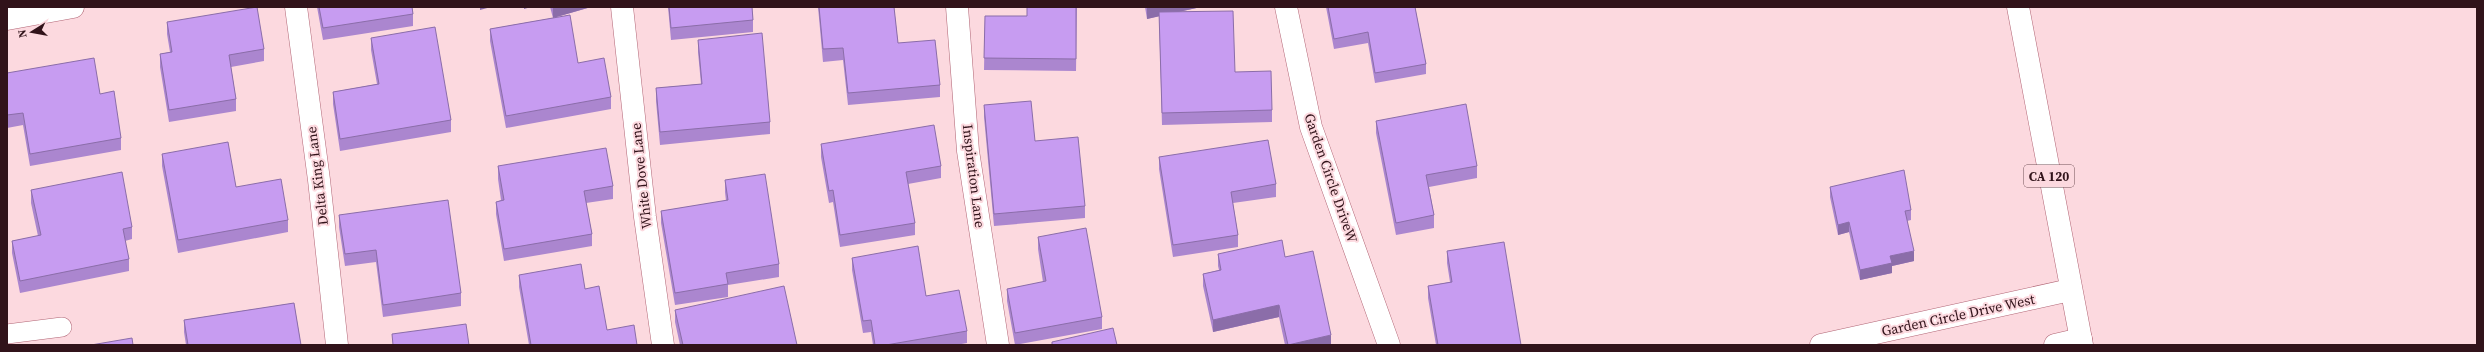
<svg xmlns="http://www.w3.org/2000/svg" width="2484" height="352" font-family="'Source Serif 4',serif">
  <style>
    .lines { fill: none; stroke-linecap: round; stroke-linejoin: round }
    .lane-casing { stroke: #b16575; stroke-width: 20 }
    .street-casing { stroke: #b16575; stroke-width: 23 }
    .primary-casing { stroke: #b16575; stroke-width: 23 }
    .lane { stroke: #fff; stroke-width: 19 }
    .street { stroke: #fff; stroke-width: 22 }
    .primary { stroke: #fff; stroke-width: 22 }
    .wall { fill: #ab86cf }
    .shaded-wall { fill: #8b6da9 }
    .building { fill: #c79cf1; stroke: #8b6da9 }
    .labels { text-anchor: middle; dominant-baseline: central; stroke-width: 4; stroke-linejoin: round; paint-order: stroke }
    .shield { fill: #fcd9df; stroke: #6e4e55; stroke-width: 1 }
    .shield-label { font-size: 13px; font-weight: bold; fill: #31131a }
    .street-label { font-size: 14px; fill: #31131a; stroke: #fcd9df }
  </style>
  <rect width="100%" height="100%" fill="#fcd9df"/>
  <g class="lines">
    <defs>
      <path id="lane" d="M7,334l55,-7"/>
      <path id="street" d="M296,7l23,173 18,165
        M622,7l23,210 18,128
        M957,7l11,144 30,194
        M1286,7l25,120 78,218
        M7,19l66,-12
        M1821,345l249,-55
        M2055,345l26,-6"/>
      <path id="primary" d="M2018,7l64,338"/>
    </defs>
    <use href="#lane" class="lane-casing"/>
    <use href="#street" class="street-casing"/>
    <use href="#primary" class="primary-casing"/>
    <use href="#lane" class="lane"/>
    <use href="#street" class="street"/>
    <use href="#primary" class="primary"/>
  </g>
  <path class="wall" d="M317,7h95l1,7v12l-90,14z
    M550,7h41l-38,11 25,45 33,34v12l-105,19 -16,-87v-12l63,-11z
    M668,7h84l1,13v12l-82,8z
    M818,7h76l4,36 42,42v12l-92,8 -5,-45 -20,2z
    M1077,7l-1,64 -92,-1 1,-54h42z
    M1145,7h56l-23,5 57,60 37,38v12l-110,3 -3,-109 -12,3z
    M1326,7h89l11,57v10l-51,9 -7,-40 -34,6z
    M167,22l97,27v12l-33,6 5,32v12l-67,11 -9,-55v-13l10,-2 -3,-18z
    M371,38l80,82v12l-111,19 -7,-47v-12l44,-8 -6,-34z
    M698,40l72,82v12l-110,11 -4,-44v-13l45,-4 -3,-32z
    M7,73l93,21 21,44v12l-91,16 -7,-41 -16,3z
    M984,105l51,36 50,65v12l-91,8 -10,-109z
    M1376,121l101,45v12l-48,9 5,28v13l-38,7 -20,-102z
    M821,144l120,22v12l-33,6 7,39v12l-75,12 -7,-45 -4,1 -8,-46z
    M162,154l74,33 52,33v12l-110,21 -16,-87z
    M1159,157l117,27v13l-43,6 5,32v12l-65,10 -14,-88z
    M498,166l115,20v13l-27,4 6,31v12l-88,15 -8,-47v-12l5,-2 -3,-21z
    M725,180l54,84v13l-51,8v12l-53,8 -14,-82v-12l65,-10 -1,-9z
    M1830,187l81,23v10l-4,1 7,40 -22,5v7l-32,7 -11,-48 -11,3 -8,-38z
    M31,190l101,37v12l-7,2 4,18v12l-109,22 -8,-40v-12l26,-5 -7,-33z
    M339,215l122,78v13l-78,11 -7,-55 -31,4 -6,-39z
    M1038,237l64,80v12l-87,16 -8,-44v-12l36,-7 -5,-33z
    M1447,251l74,94h-85l-8,-47v-12l22,-4 -3,-19z
    M1218,254l67,3 46,88h-46l-6,-28 -66,15 -10,-46v-12l16,-4 -1,-4z
    M852,258l74,38 41,35v12l-11,2h-83l-2,-13 -8,1 -11,-63z
    M519,275l66,14 22,41 30,15h-108l-10,-58z
    M294,303l7,42h-115l-2,-13v-12z
    M675,310l122,35h-117l-5,-23z"/>
  <path class="shaded-wall" d="M480,7h11l-11,3z
    M524,7h7l-7,2z
    M553,7h38l-38,11z
    M1147,7h54l-54,12z
    M1849,222v10l-11,3v-10z
    M1914,251v10l-22,5v7l-32,7v-10l30,-14z
    M1279,305v12l-66,15v-12z
    M1331,335v10h-43z"/>
  <path class="building" d="M257,7l7,42 -35,6 7,44 -67,11 -9,-56 12,-2 -5,-30z
    M319,7h93l1,7 -90,14z
    M669,7h83l1,13 -82,8z
    M819,7h75l4,36 37,-3 5,45 -92,8 -5,-45 -20,1z
    M1027,7h49v52l-92,-1 1,-42h42z
    M1328,7h87l11,57 -51,9 -7,-41 -34,7z
    M1233,11l2,61 36,-1 1,39 -110,3 -3,-101z
    M570,15l8,48 26,-5 7,39 -105,19 -16,-87z
    M435,27l16,93 -111,19 -7,-47 46,-8 -8,-46z
    M762,33l8,89 -110,10 -4,-44 46,-4 -4,-44z
    M94,58l6,36 14,-3 7,47 -91,16 -7,-41 -16,2v-42z
    M1031,101l4,40 43,-4 7,69 -91,8 -10,-109z
    M1466,104l11,62 -51,9 8,40 -38,8 -20,-102z
    M934,125l7,41 -35,6 9,51 -75,12 -7,-45 -4,1 -8,-47z
    M1268,140l8,44 -45,8 7,43 -65,10 -14,-88z
    M228,142l8,45 45,-8 7,41 -110,20 -16,-86z
    M606,148l7,38 -29,5 8,43 -88,15 -8,-47 8,-2 -6,-34z
    M1904,170l7,40 -6,1 9,40 -24,5 2,7 -32,7 -11,-48 -11,3 -8,-38z
    M122,172l10,55 -9,2 6,30 -109,22 -8,-40 29,-6 -10,-45z
    M765,174l14,90 -53,9 2,11 -53,9 -14,-82 67,-11 -3,-20z
    M448,200l13,93 -78,12 -7,-55 -31,4 -6,-39z
    M1086,228l16,89 -87,16 -8,-44 39,-8 -8,-44z
    M1282,240l3,17 28,-6 18,84 -43,10 -9,-40 -66,15 -10,-46 18,-4 -3,-16z
    M1504,242l17,103h-83l-10,-59 24,-4 -5,-31z
    M918,246l8,50 33,-6 8,41 -81,14h-11l-4,-25 -8,1 -11,-63z
    M581,264l4,25 14,-3 8,44 27,-5 3,20h-106l-12,-70z
    M784,286l13,59h-114l-8,-35z
    M294,303l7,42h-113l-4,-25z
    M466,324l3,21h-76l-1,-11z
    M1113,328l4,17h-65v-3z
    M132,338l1,7h-42z"/>
  <g class="labels">
    <rect class="shield" x="2024" y="165" width="50" height="22" rx="3"/>
    <g class="shield-label">
      <text x="2049" y="176">CA 120</text>
    </g>
    <g class="street-label">
      <text transform="translate(317 176) rotate(-97)">Delta King Lane</text>
      <text transform="translate(641 176) rotate(-96)">White Dove Lane</text>
      <text transform="translate(974 176) rotate(83)">Inspiration Lane</text>
      <text transform="translate(1331 178) rotate(71)">Garden Circle DriveW</text>
      <text transform="translate(1958 315) rotate(-12)">Garden Circle Drive West</text>
    </g>
  </g>
  <rect width="2484" height="352" fill="none" stroke="#31131a" stroke-width="16"/>
  <g transform="translate(32 32) rotate(259)" stroke="#fcd9df" stroke-width="3" paint-order="stroke">
  <path d="M0-3L7 15L0 10L-7 15Z" fill="#31131a"/>
  <text y="-6" font-size="11" font-weight="bold" text-anchor="middle" fill="#31131a">N</text>
  </g>
</svg>
